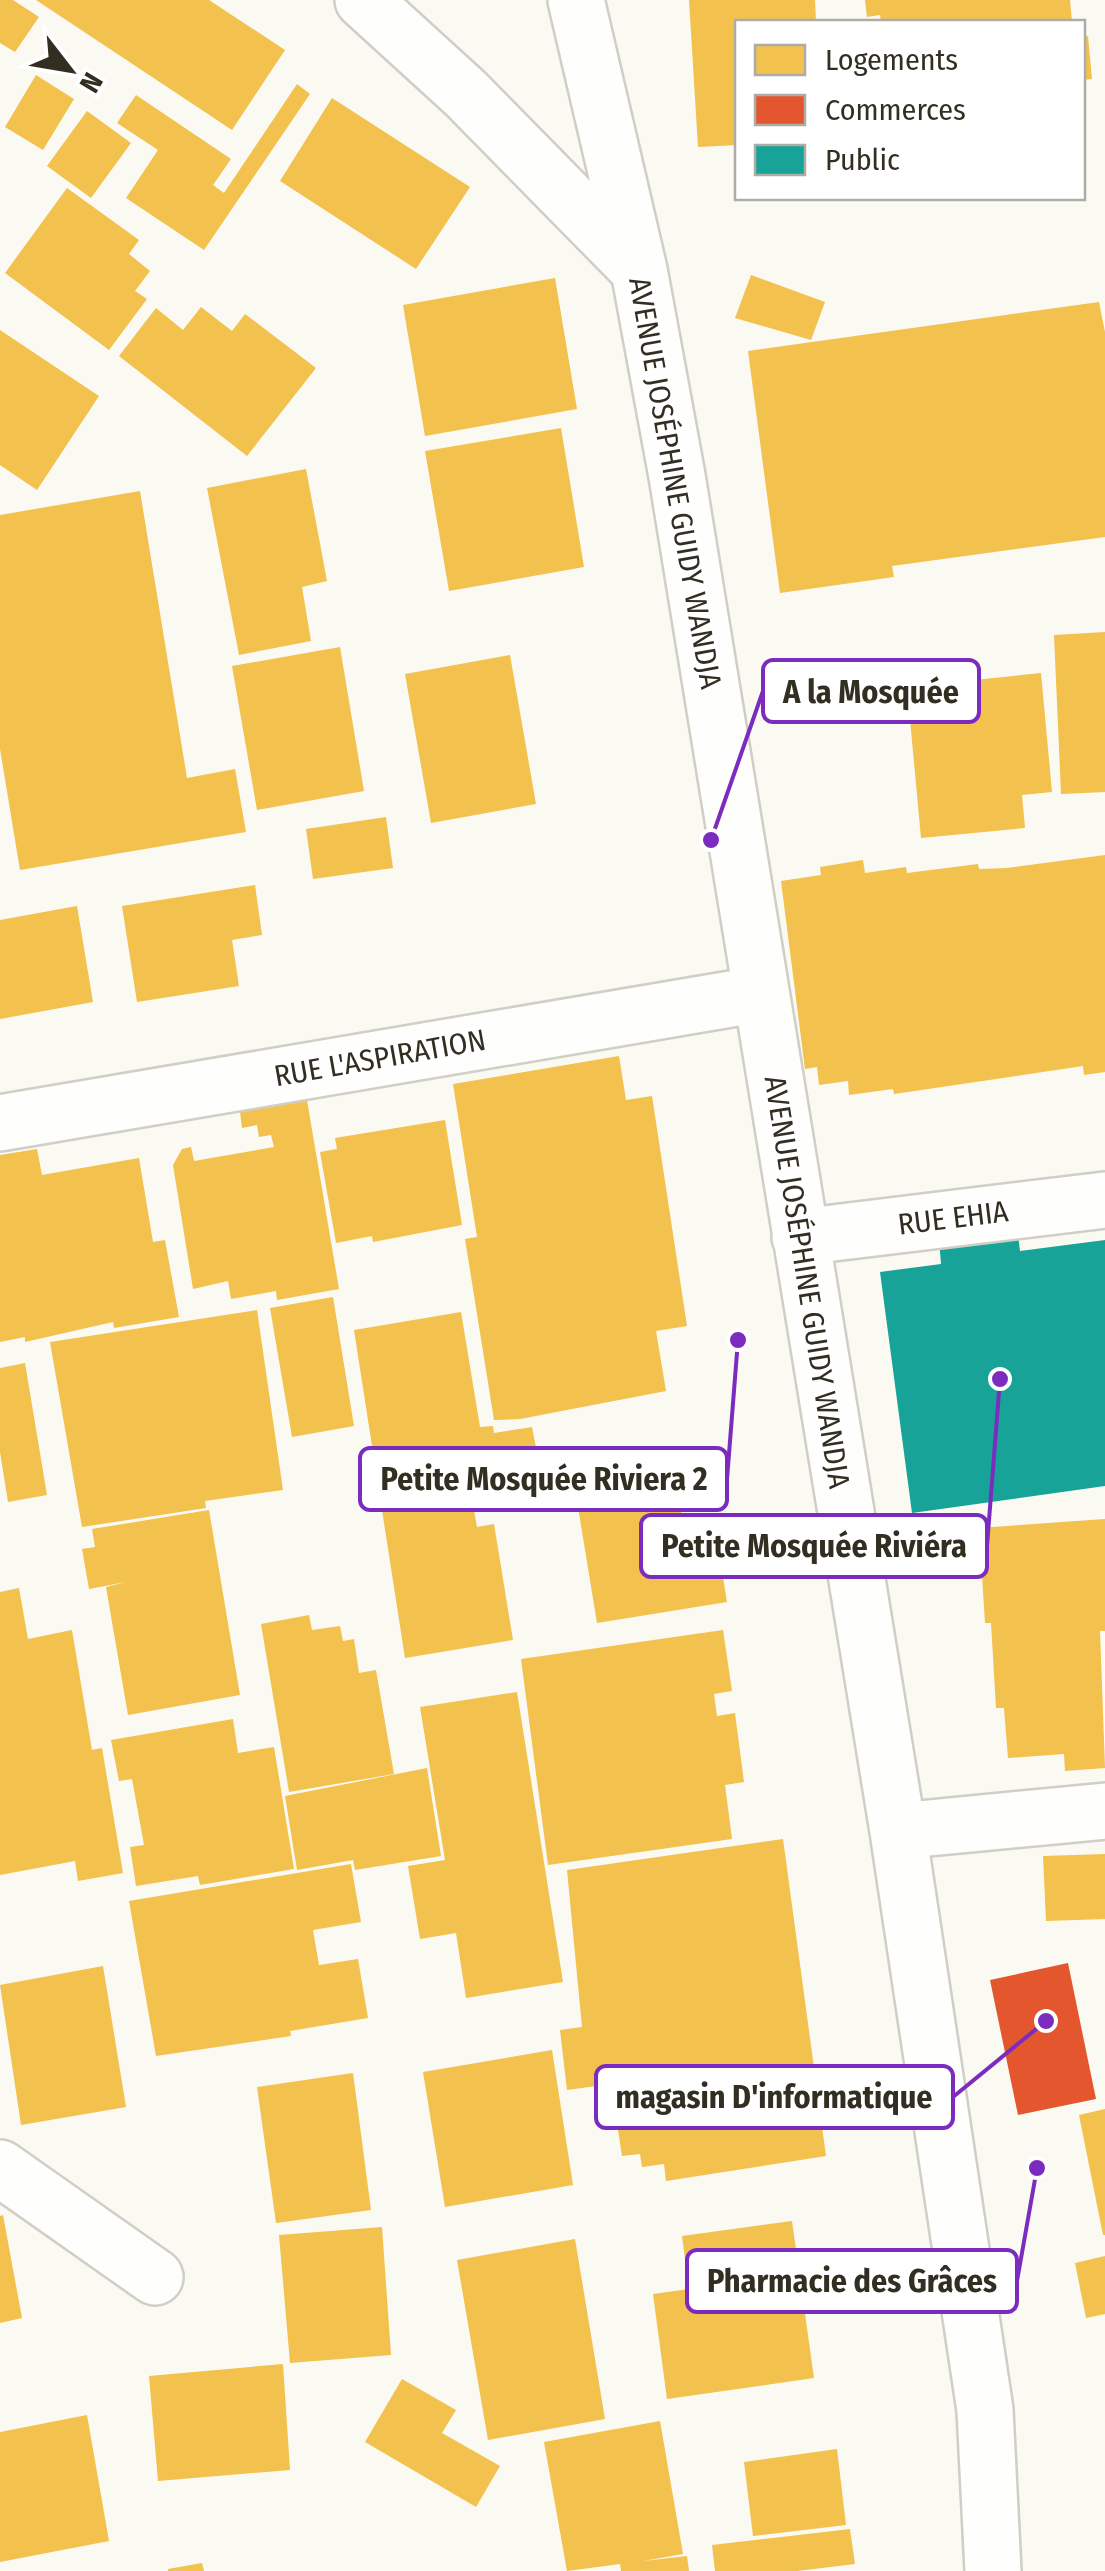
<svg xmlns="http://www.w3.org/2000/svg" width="1105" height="2571" font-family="'Fira Sans Condensed',sans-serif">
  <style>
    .homes { fill: #f2c14e }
    .shops { fill: #e4572e }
    .public { fill: #17a398 }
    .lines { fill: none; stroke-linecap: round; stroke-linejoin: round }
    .minor-casing { stroke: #d0cec5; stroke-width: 60 }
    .minor { stroke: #fefefd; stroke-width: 55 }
    .labels { text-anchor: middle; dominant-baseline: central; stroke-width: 10; stroke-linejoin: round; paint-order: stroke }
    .street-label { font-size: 30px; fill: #322f22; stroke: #fff }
    .leader { fill: none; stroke: #7b2cbf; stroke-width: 4 }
    .callout-dot { fill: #7b2cbf; stroke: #fff; stroke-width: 4 }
    .callout { fill: #fff; stroke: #7b2cbf; stroke-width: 4 }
    .callout-label { font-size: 32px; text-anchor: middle; font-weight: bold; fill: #322f22 }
  </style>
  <rect width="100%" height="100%" fill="#faf9f2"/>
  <path class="homes" d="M0,0h13l26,17 -24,35 -15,-9z
    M36,0h173l76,50 -53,80z
    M689,0h126l1,22h-78v123l-40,2z
    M865,0h205l2,22h-191l-1,-7 -13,2z
    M1088,36l4,43 -10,1v-43z
    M36,75l38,24 -31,51 -38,-23z
    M297,84l13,10 -106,156 -78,-52 32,-48 -41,-27 19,-28 95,64 -18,26 11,8z
    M332,98l138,89 -54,82 -136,-88z
    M87,111l44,32 -40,55 -44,-32z
    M67,188l72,52 -10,14 21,17 -15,20 12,8 -38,51 -104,-77z
    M751,275l74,27 -14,38 -76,-22z
    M555,278l22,131 -152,27 -22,-131z
    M1099,302l6,30v205l-213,29 2,11 -114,16 -32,-242z
    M201,307l31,24 13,-17 71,54 -69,88 -128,-100 37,-48 27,22z
    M0,330l99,66 -62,94 -37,-25z
    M561,428l23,139 -135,24 -24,-140z
    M306,469l21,112 -25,6 9,54 -72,14 -32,-167z
    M140,491l47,287 48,-9 11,63 -226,38 -20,-121v-234z
    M1105,632v160l-44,2 -7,-159z
    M340,647l24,144 -107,19 -25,-144z
    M510,655l26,149 -105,19 -26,-149z
    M1041,673l11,119 -30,3 3,33 -104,10 -14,-151z
    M386,817l7,51 -80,11 -7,-50z
    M1105,855v217l-21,3 -1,-9 -189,28 -1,-5 -44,6 -1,-14 -29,4 -2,-18 -12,2 -24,-188 40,-6 -1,-8 43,-7 2,13 41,-6 1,6 71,-9 1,5 28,-1z
    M255,885l7,50 -30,5 7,46 -102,16 -15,-96z
    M77,906l16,96 -93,17v-99z
    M619,1056l7,44 26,-4 35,230 -31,5 10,60 -146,28 -26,1 -29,-181 12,-2 -24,-153z
    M307,1100l32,189 -62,11 -1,-9 -45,8 -3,-18 -35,8 -20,-124 9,-16 9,-2 3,14 80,-14 -3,-12 -12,2 -2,-12 -15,3 -2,-16z
    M445,1120l17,105 -89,17 -1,-6 -36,7 -16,-91 17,-3 -2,-11z
    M37,1149l5,26 97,-17 14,84 12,-2 14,77 -65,11 -1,-6 -88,20v-5l-25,5v-187z
    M333,1297l21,129 -62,11 -22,-129z
    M257,1310l26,180 -78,11 1,7 -124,19 -32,-185z
    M461,1312l19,115 13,-1 1,7 38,-6 6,31 -34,5 5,36 -36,6 4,22 17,-3 19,116 -108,18 -51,-328z
    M25,1363l22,132 -39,7 -8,-50v-84z
    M677,1484l11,73 31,-5 8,50 -130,21 -20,-122z
    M209,1510l31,185 -112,20 -22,-128 20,-5 -37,7 -7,-40 13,-2 -3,-18z
    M1105,1519v112h-5l5,137 -40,3 -1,-17 -56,4 -4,-50h-8l-5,-85h-6l-6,-95z
    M19,1588l9,51 44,-9 20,120 10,-2 21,125 -45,8 -3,-20 -75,14v-283z
    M309,1615l3,15 28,-4 3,15 11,-2 5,34 17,-3 18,104 -105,18 -28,-168z
    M723,1630l9,61 -18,3 3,22 18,-3 9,69 -19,3 7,54 -184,26 -27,-206z
    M517,1692l46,290 -97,16 -10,-65 -36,6 -12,-73 37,-6 -25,-153z
    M233,1719l5,34 36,-6 20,122 -94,16 -2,-9 -62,10 -6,-39 14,-2 -12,-66 -13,2 -8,-41z
    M427,1768l14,88 -86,14 -2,-10 -56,10 -12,-74z
    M783,1839l43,317 -160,25 -2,-17 -22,3 -2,-13 -18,2 -11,-72 -44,6 -7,-60 22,-3 -15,-157z
    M1105,1854v65l-59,2 -3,-65z
    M351,1864l10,58 -48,8 6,35 39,-6 10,59 -78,13 1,5 -135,20 -27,-155z
    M103,1966l23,141 -105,18 -21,-140z
    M552,2050l21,135 -128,22 -22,-135z
    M353,2073l18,137 -95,13 -19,-136z
    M1105,2109v126h-2l-24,-120z
    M3,2215l19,103 -22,5v-107z
    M792,2221l22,157 -147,21 -14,-105 36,-5 -7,-53z
    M382,2227l9,128 -101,8 -11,-128z
    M575,2239l30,180 -117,21 -31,-180z
    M1105,2256v58l-19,4 -11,-55z
    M283,2364l7,106 -132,11 -9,-105z
    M402,2379l54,31 -14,23 58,33 -24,41 -111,-65z
    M87,2415l22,126 -109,21v-130z
    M660,2421l23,133 -40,7 44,-5 2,15h-68l-1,-7 -53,7 -23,-129z
    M837,2449l9,76 -93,11 -9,-74z
    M850,2529l5,35 -58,7h-82l-3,-26z
    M202,2563l2,8h-36v-2z"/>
  <path class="shops" d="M1068,1963l28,136 -78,16 -28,-135z"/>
  <path class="public" d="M1017,1227l3,24 85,-11v246l-193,27 -32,-241 61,-8 -2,-25z"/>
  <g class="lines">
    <defs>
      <path id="minor" d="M363,0l103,94 173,176
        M576,0l63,270 38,206 221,1355 87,579 8,161
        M0,1123l760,-129
        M800,1237l305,-37
        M898,1831l207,-20
        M0,2168l155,109"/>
    </defs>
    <use href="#minor" class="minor-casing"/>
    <use href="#minor" class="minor"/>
  </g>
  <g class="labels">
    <g class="street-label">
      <text transform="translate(675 483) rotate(80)">AVENUE JOSÉPHINE GUIDY WANDJA</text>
      <text transform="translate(380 1058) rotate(-10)">RUE L'ASPIRATION</text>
      <text transform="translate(953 1218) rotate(-7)">RUE EHIA</text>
      <text transform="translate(807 1282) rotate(81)">AVENUE JOSÉPHINE GUIDY WANDJA</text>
    </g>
  </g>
  <path class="leader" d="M711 840L763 691M738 1340L727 1479M1000 1379L987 1546M1046 2021L953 2097M1037 2168L1017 2281"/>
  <g class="callout-dot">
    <circle cx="711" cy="840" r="10"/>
    <circle cx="738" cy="1340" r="10"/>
    <circle cx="1000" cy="1379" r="10"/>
    <circle cx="1046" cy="2021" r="10"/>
    <circle cx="1037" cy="2168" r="10"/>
  </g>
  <g class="callout">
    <rect x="763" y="660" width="216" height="62" rx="10"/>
    <rect x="360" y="1448" width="367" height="62" rx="10"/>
    <rect x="641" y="1515" width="346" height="62" rx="10"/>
    <rect x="596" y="2066" width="357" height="62" rx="10"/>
    <rect x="687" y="2250" width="330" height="62" rx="10"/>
  </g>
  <g class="callout-label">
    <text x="871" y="703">A la Mosquée</text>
    <text x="544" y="1490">Petite Mosquée Riviera 2</text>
    <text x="814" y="1557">Petite Mosquée Riviéra</text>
    <text x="774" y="2108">magasin D'informatique</text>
    <text x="852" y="2292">Pharmacie des Grâces</text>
  </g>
  <rect x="735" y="20" width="350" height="180" fill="#ffffff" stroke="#adaca7" stroke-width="2.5"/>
  <rect x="755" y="45" width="50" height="30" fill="#f2c14e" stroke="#adaca7" stroke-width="2.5"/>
  <text x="825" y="70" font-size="30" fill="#322f22">Logements</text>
  <rect x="755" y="95" width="50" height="30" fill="#e4572e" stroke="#adaca7" stroke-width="2.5"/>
  <text x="825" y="120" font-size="30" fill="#322f22">Commerces</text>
  <rect x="755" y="145" width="50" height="30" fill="#17a398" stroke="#adaca7" stroke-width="2.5"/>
  <text x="825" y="170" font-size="30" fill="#322f22">Public</text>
  <g transform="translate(70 70) rotate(121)" stroke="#ffffff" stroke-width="8" paint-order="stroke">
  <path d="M0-8L18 38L0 25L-18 38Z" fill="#322f22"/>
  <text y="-15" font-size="28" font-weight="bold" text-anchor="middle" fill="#322f22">N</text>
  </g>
</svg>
